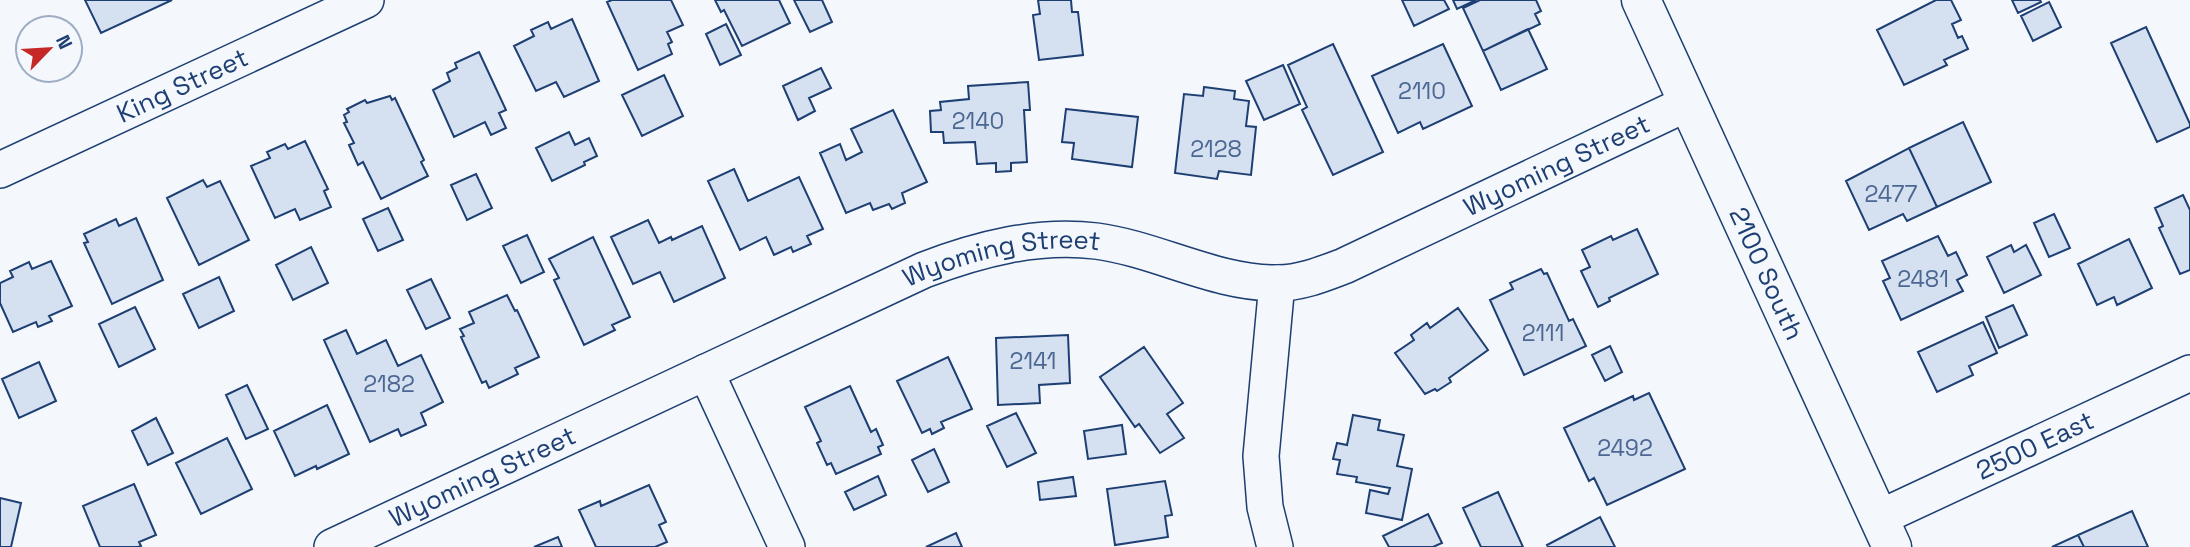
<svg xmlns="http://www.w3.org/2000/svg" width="2190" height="547" font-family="'Space Grotesk',sans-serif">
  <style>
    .building { fill: #d5e0f0; stroke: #1d3f73; stroke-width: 2 }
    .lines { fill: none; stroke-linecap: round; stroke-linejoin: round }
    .street-casing { stroke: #1d3f73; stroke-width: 38 }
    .secondary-casing { stroke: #1d3f73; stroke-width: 41 }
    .street { stroke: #f4f7fb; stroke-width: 35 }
    .secondary { stroke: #f4f7fb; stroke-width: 38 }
    .labels { text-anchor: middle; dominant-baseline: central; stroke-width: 5; stroke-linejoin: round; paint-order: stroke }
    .number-label { font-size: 23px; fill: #4b6792 }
    .street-label { font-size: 26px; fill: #1d3f73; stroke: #f4f7fb }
  </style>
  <rect width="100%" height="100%" fill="#f4f7fb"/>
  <path class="building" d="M85,0h87l-71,33z
    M612,0h59l12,25 -16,7 5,10 -4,2 4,10 -34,16 -31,-68z
    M715,0h64l11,23 -48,23 -18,-36 -3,2z
    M794,0h28l10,22 -22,10z
    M1038,0h33l1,12h6l5,43 -44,5 -6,-45 7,-1z
    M1402,0h42l5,9 -35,17z
    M1453,0h23l-19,9z
    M1480,0h56l5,11 -6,3 5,10 -57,27 -20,-43z
    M1936,0h15l10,20 -9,4 6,14 4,-2 6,13 -24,11 3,5 -43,20 -27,-55z
    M2012,0h28l1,2 -23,11z
    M2049,2l12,25 -28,14 -12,-25z
    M572,19l27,62 -35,16 -8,-15 -20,9 -22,-45 20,-10 -3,-6 17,-8 3,7z
    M726,24l15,31 -21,10 -14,-31z
    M2146,27l44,97v3l-33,15 -46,-99z
    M1528,29l19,40 -46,21 -18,-39z
    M1333,44l50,108 -50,23 -31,-65 5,-3 -19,-42z
    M1443,44l29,62 -49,23 -3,-7 -22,11 -26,-57z
    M479,52l27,58 -7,3 7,15 -15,7 -6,-13 -31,15 -21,-47 17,-9 -3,-8 10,-5 -2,-5z
    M1283,65l17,39 -36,16 -18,-39z
    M821,68l10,20 -22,10 6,13 -17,9 -15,-34z
    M664,75l19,41 -41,20 -20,-41z
    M1028,82l2,28h-6l3,52 -16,1v8l-15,1v-9l-19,1 -2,-22 -31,1 -1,-11h-12l-1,-21 11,-1 -1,-8 29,-3 -1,-13z
    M1204,87l31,4 -1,8 15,2 -3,25 10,1 -5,48 -32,-4 -2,8 -42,-6 9,-79 19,2z
    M390,96l2,4 3,-2 29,62 -3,2 7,14 -47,23 -18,-37 -5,3 -9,-20 5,-2 -10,-20 3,-1 -3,-7 5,-3 -2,-3 18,-9 2,3z
    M1066,109l72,8 -6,50 -60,-8 2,-16 -12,-1z
    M893,110l34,72 -25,11 3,10 -13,6 -3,-5 -16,6 -3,-7 -24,10 -26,-60 20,-9 6,16 16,-8 -11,-23z
    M1963,122l28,60 -54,25 -28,-59z
    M569,132l6,13 14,-7 8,18 -13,6 1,3 -33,16 -16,-33z
    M305,141l23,48 -4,2 7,16 -31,13 -5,-11 -20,9 -24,-52 19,-8 -3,-6 18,-8 3,5z
    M1909,148l28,59 -30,14 -4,-7 -34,16 -23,-49z
    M734,169l14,32 51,-24 24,52 -16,7 4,8 -18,8 -2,-5 -17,8 -8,-18 -26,13 -32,-69z
    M476,174l16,34 -25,12 -16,-35z
    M203,180l4,7 13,-6 29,59 -50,25 -32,-67z
    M2183,195l7,15v60l-10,4 -21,-46 4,-2 -8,-18z
    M388,208l15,32 -25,11 -15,-32z
    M2054,214l16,34 -21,9 -15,-34z
    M136,218l27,62 -51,24 -28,-61 4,-1 -4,-8 32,-15 3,7z
    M648,220l11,23 12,-6 1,3 30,-14 23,52 -51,24 -14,-30 -27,12 -22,-47z
    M1637,229l21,45 -49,24 1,3 -12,6 -17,-36 9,-4 -8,-17 29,-14 2,4z
    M527,235l17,37 -23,11 -18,-37z
    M1938,236l10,20 8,-4 11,23 -10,5 6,11 -62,29 -18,-39 7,-3 -8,-17z
    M593,237l37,80 -18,8 3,5 -31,15 -30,-65 5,-2 -10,-19z
    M2129,239l23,49 -35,17 -3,-8 -17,8 -19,-41z
    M2011,245l3,7 12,-7 15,30 -37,18 -17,-36z
    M311,247l17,36 -35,17 -17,-35z
    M51,261l21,45 -23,10 3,5 -14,6 -2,-5 -23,10 -13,-29v-20l13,-6 -3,-6 19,-9 3,7z
    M1541,269l3,5 3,-1 22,48 4,-2 13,27 -62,29 -34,-75 23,-11 -3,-6z
    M219,277l15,34 -35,17 -16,-34z
    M431,279l19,39 -24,11 -19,-39z
    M507,295l8,16 2,-1 22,47 -24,11 3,6 -29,14 -3,-7 -4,2 -21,-46 3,-1 -4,-7 14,-6 -5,-11z
    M2013,305l14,30 -28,13 -13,-31z
    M135,307l20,42 -36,18 -20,-43z
    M1458,308l30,42 -39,28 2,4 -14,9 -2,-2 -10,5 -30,-41 19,-13 -3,-5 16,-12 3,5z
    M1983,322l14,31 -28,13 4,9 -36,17 -19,-40z
    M346,330l11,24 29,-14 12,26 23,-11 22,47 -22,11 5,12 -25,11 -3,-7 -28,13 -46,-102z
    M1068,335l2,48 -31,2 1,18 -42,2 -2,-67z
    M1610,346l12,26 -17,9 -13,-26z
    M1144,347l39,56 -16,11 17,24 -24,15 -21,-29 -4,3 -35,-50z
    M948,357l24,52 -31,13 3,6 -12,6 -2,-5 -8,4 -25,-52z
    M39,362l17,39 -37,17 -17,-39z
    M247,385l21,44 -22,10 -20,-44z
    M850,386l21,46 5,-3 7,16 -5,2 3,7 -45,20 -5,-11 -4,2 -10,-22 4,-2 -16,-34z
    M1649,393l36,76 -78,36 -13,-27 -5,3 -25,-53 69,-32 1,4z
    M327,405l22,49 -32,15 -1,-3 -21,10 -21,-45z
    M1016,413l20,40 -29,14 -20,-41z
    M1353,415l27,5 -2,10 26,5 -7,31 15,3 -10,51 -36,-7 4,-23 18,4 2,-6 -34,-6 1,-5 -20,-3 3,-14 -7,-1 4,-16 10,2z
    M156,418l17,35 -25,12 -16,-34z
    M1122,425l4,29 -38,5 -4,-28z
    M227,438l25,51 -51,25 -25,-51z
    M934,449l15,33 -21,10 -16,-32z
    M878,476l8,19 -32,15 -9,-18z
    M1073,477l3,19 -36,4 -2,-18z
    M1165,481l7,34 -7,1 3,21 -53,8 -8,-56z
    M134,484l22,51 -17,7 2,4 -3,1h-38l-17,-41z
    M649,485l17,37 -7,3 8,17 -12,5h-59l-17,-37 21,-9 1,5z
    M1498,492l25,55h-42l-18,-39z
    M0,498l21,5 -10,44h-11z
    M2132,511l16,36h-64l-6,-12z
    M1428,514l14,29 -9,4h-44l-6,-11z
    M1600,517l15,30h-67l-1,-2z
    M956,533l6,14h-36z
    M2078,535l6,12h-32z
    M558,537l4,10h-28z"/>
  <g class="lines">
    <defs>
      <g id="street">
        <path id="s1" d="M0,170l366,-170"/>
        <path d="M706,372l81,175"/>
        <path id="s2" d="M1879,518l311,-145"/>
        <path id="s3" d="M332,547l592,-277c55,-21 113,-36 172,-29 61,8 120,43 182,42 23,0 45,-9 66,-17l344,-163"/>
        <path d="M1275,547l-10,-40 -4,-51 16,-173"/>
      </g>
      <g id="secondary">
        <path id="s4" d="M1641,0l251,547"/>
      </g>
    </defs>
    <use href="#street" class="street-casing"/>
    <use href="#secondary" class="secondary-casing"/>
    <use href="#street" class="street"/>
    <use href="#secondary" class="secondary"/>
  </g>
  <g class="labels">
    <g class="number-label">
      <text x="1422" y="91">2110</text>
      <text x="978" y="121">2140</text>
      <text x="1216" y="149">2128</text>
      <text x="1891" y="194">2477</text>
      <text x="1923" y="279">2481</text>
      <text x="1543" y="333">2111</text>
      <text x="1033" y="361">2141</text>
      <text x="389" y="384">2182</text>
      <text x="1625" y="448">2492</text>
    </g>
    <g class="street-label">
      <text stroke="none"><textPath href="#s1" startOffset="201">King Street</textPath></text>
      <text stroke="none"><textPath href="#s3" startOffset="1321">Wyoming Street</textPath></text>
      <text stroke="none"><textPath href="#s3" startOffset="733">Wyoming Street</textPath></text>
      <text stroke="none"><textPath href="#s4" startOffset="301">2100 South</textPath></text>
      <text stroke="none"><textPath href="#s2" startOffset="172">2500 East</textPath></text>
      <text stroke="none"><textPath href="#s3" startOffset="166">Wyoming Street</textPath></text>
    </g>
  </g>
  <g transform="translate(49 49) rotate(65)"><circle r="33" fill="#f4f7fb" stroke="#9eadc5" stroke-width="2"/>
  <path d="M0-5L12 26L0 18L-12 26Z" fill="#c62828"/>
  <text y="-10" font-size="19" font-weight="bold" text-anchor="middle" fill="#1d3f73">N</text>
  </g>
</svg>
